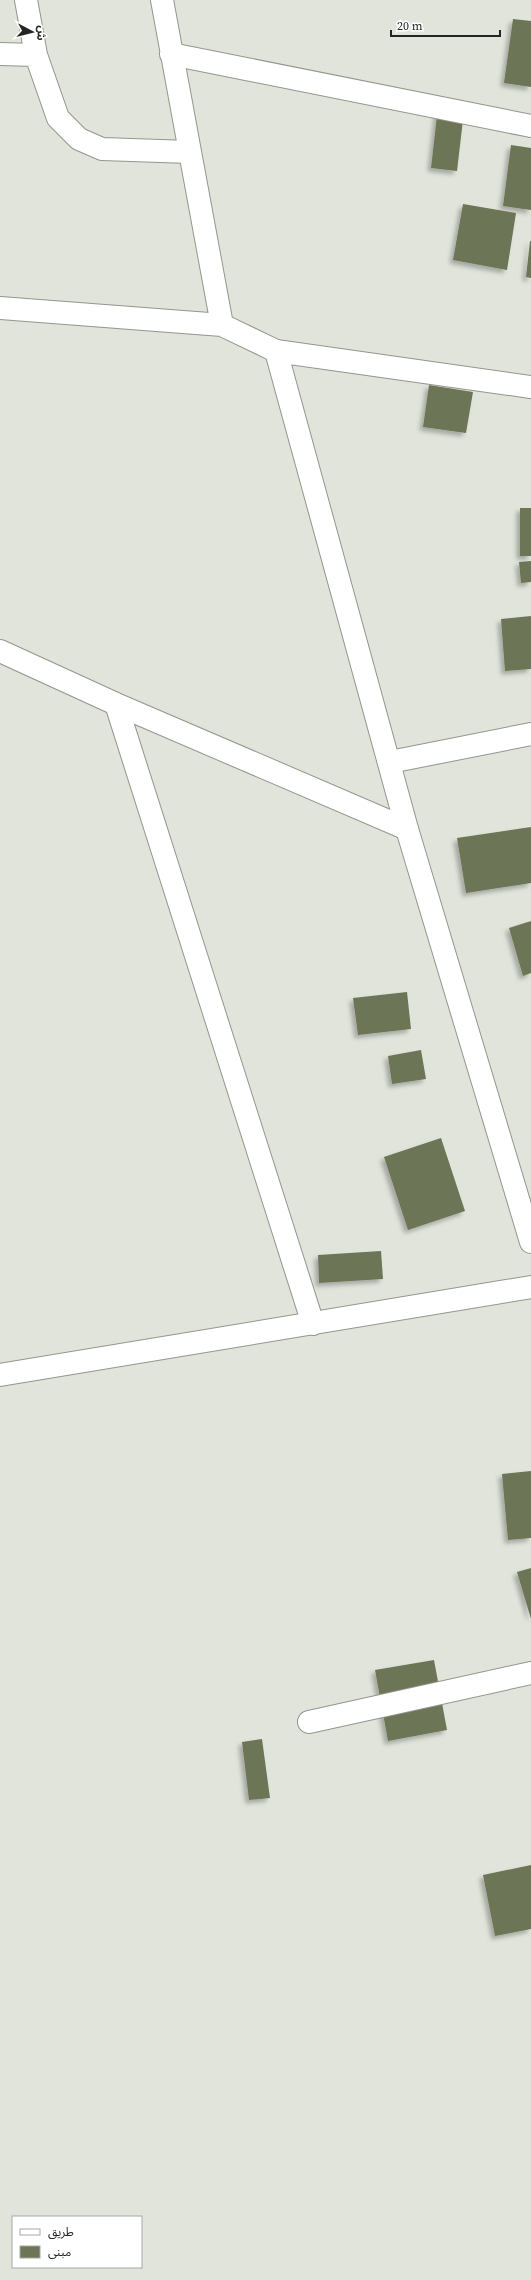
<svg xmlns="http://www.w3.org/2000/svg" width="531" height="2280" font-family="'Source Serif 4','Noto Sans Arabic',serif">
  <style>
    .building { fill: #6c7556; filter: url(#shadow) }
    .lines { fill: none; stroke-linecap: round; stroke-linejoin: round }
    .minor-casing { stroke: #93968d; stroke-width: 24 }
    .tertiary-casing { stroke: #93968d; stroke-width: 24 }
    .minor { stroke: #fff; stroke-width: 22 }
    .tertiary { stroke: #fff; stroke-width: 22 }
  </style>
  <defs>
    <filter id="shadow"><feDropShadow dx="-3.5" dy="3.5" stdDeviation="2" flood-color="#0004"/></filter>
  </defs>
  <rect width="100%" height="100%" fill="#e1e4db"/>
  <path class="building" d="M513,19l18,2v66l-27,-4z
    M438,107l26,4 -7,60 -26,-3z
    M511,145l20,3v62l-28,-4z
    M463,204l53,9 -9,57 -54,-10z
    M530,241h1v37l-5,-1z
    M429,385l44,7 -7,41 -43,-6z
    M520,508h11v48h-11z
    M531,561v21l-10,1 -2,-21z
    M531,616v53l-26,2 -4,-52z
    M531,827v56l-65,10 -9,-55z
    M531,921v52l-8,3 -14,-48z
    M407,992l4,37 -53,6 -5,-37z
    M421,1050l5,29 -34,5 -4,-28z
    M441,1138l24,73 -57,19 -24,-73z
    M381,1251l2,28 -64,4 -1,-28z
    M531,1471v67l-23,2 -6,-66z
    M531,1568v51l-14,-47z
    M434,1660l13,70 -59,11 -13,-71z
    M262,1739l8,59 -21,2 -7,-58z
    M531,1865v64l-36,7 -12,-61z"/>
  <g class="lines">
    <defs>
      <path id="minor" d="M26,0l10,55 22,63 21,21 23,10 88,3
        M162,0l60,325
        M0,54l36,1
        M171,54l360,72
        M0,308l222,17 54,26
        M0,651l116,53 291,125
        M116,704l197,620
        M390,762l141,-28
        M0,1375l531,-88
        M309,1722l222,-49"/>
      <path id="tertiary" d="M531,387l-255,-36 131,478 124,413"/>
    </defs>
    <use href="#minor" class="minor-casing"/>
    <use href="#tertiary" class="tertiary-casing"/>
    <use href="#minor" class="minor"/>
    <use href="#tertiary" class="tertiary"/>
  </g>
  <rect x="12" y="2216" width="130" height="52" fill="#ffffff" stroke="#a7a8a7"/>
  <rect x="20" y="2229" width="20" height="6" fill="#ffffff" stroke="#a7a8a7"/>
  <text x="48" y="2236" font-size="12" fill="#242522">طريق</text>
  <rect x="20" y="2246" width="20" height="12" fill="#6c7556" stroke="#a7a8a7"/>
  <text x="48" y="2256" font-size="12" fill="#242522">مبنى</text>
  <g transform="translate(32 32) rotate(97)" stroke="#ffffff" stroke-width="3" paint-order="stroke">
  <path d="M0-3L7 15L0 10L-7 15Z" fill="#242522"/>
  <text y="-6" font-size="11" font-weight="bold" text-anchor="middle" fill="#242522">ش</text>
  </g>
  <path d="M391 30v6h109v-6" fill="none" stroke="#242522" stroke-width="2"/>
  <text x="397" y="30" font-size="12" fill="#242522" stroke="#ffffff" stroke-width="3" paint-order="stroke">20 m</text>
</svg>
